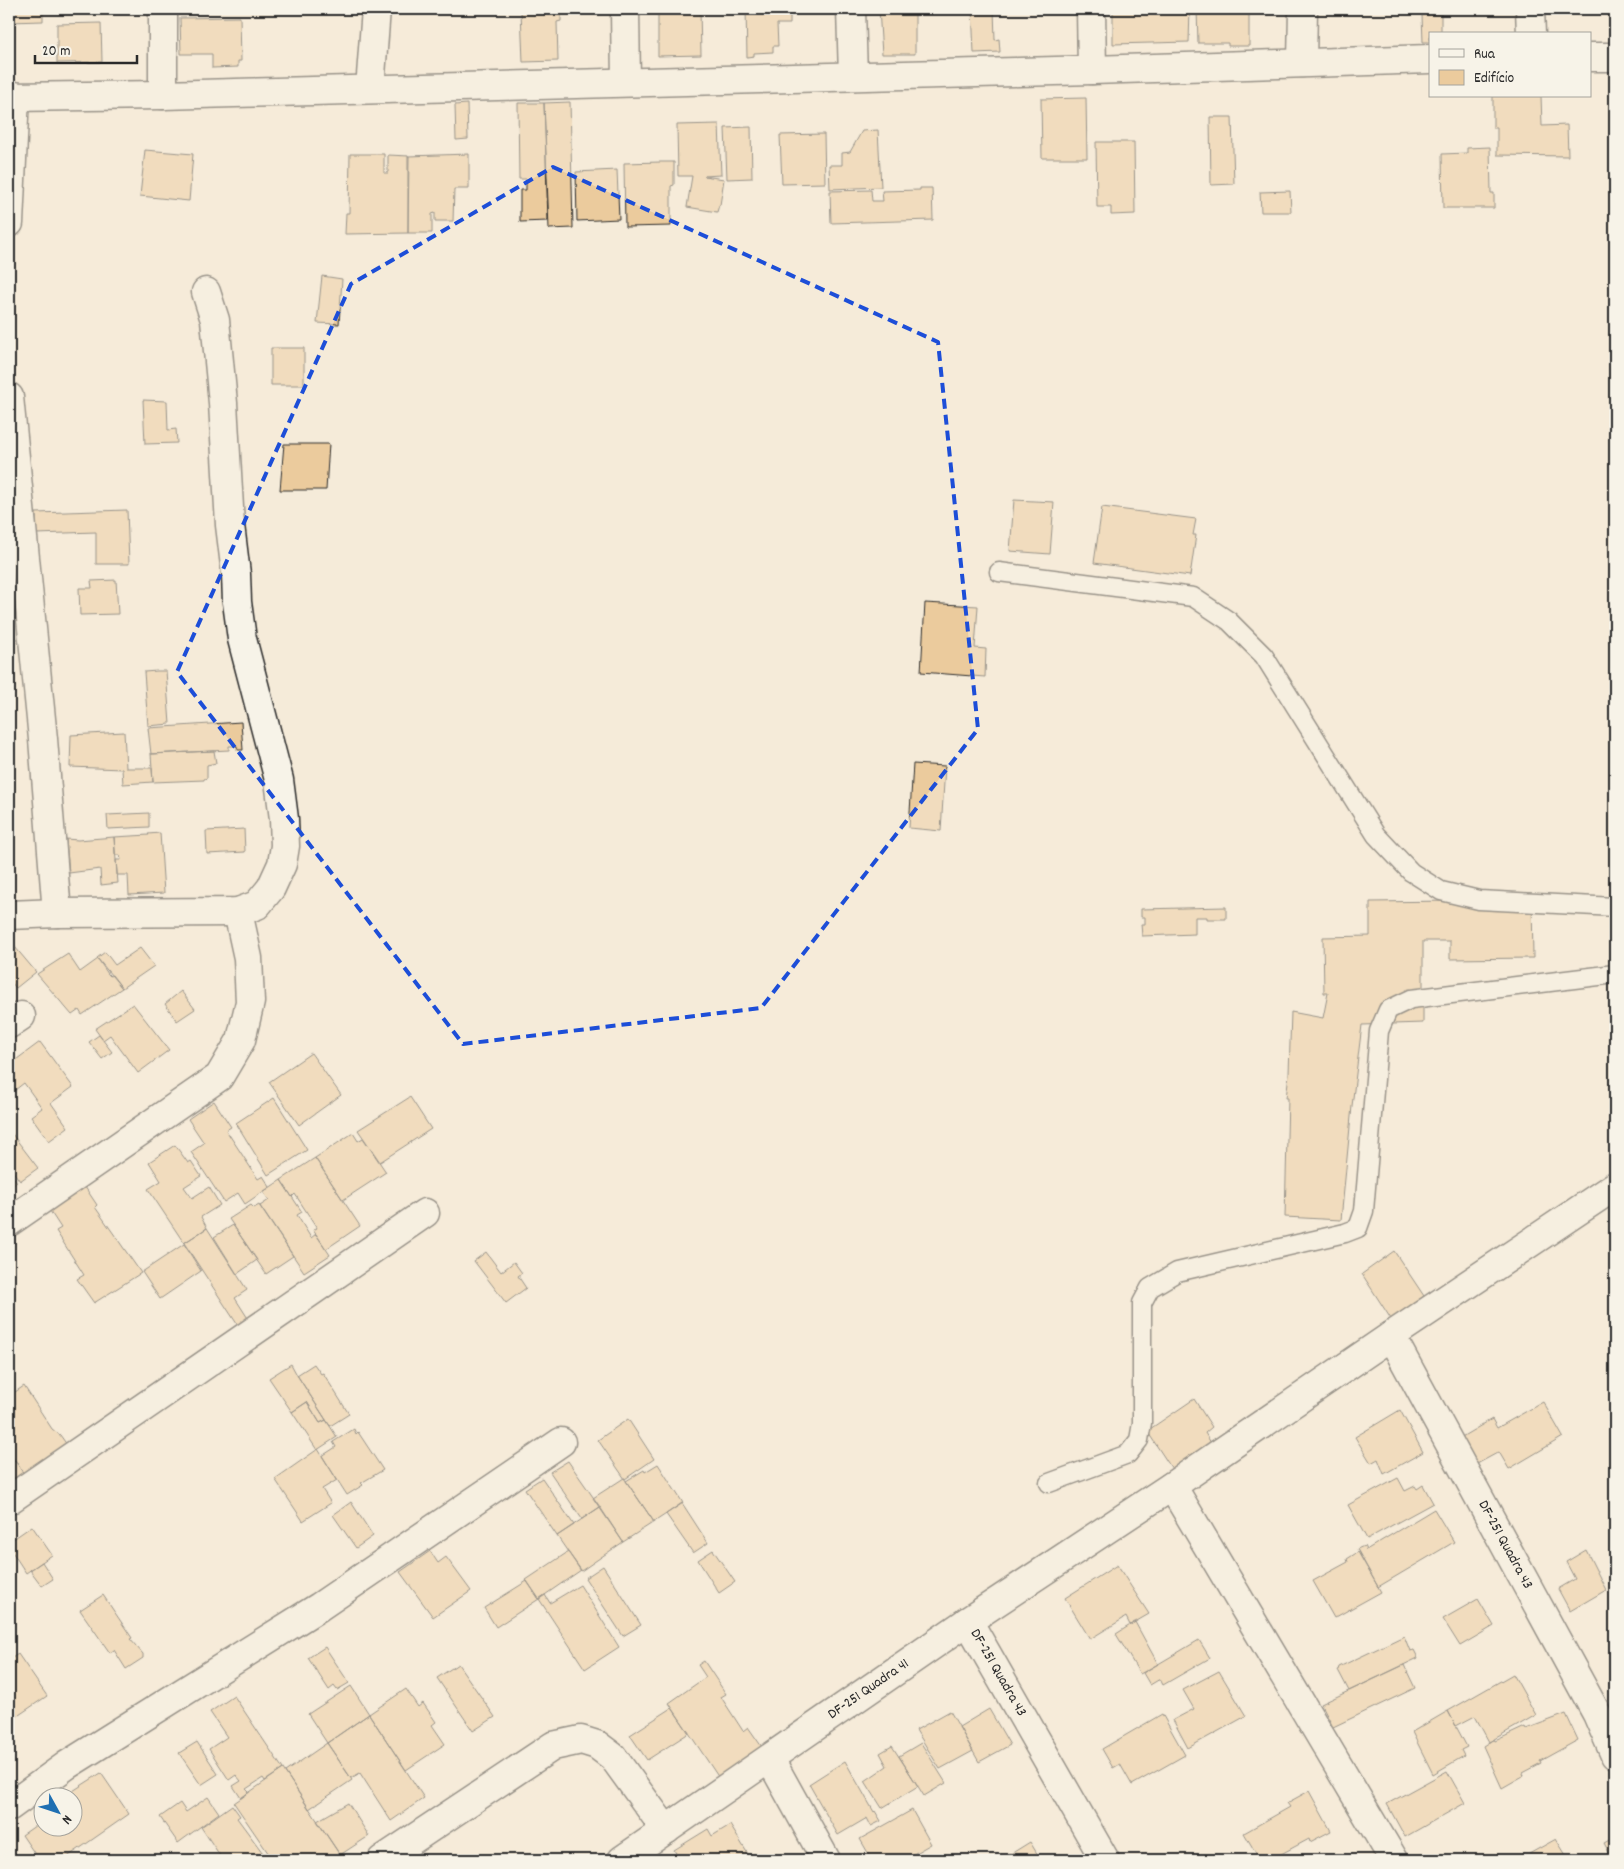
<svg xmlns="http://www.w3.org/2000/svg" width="1624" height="1869" font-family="Dekko,sans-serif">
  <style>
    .building { fill: #ebcb9d; stroke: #2b2b2b }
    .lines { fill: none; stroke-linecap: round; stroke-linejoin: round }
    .lane-casing { stroke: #2b2b2b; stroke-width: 21 }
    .street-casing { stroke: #2b2b2b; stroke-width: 31 }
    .lane { stroke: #f7f3e8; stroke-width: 18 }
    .street { stroke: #f7f3e8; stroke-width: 28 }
    .marked { fill: none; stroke: #1d4ed8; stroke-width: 4; stroke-dasharray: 10 6; stroke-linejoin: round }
    .labels { text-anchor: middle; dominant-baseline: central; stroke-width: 4.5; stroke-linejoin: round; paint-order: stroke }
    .street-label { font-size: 15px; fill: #2b2b2b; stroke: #f7f3e8 }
  </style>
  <rect width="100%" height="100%" fill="#f5ebd9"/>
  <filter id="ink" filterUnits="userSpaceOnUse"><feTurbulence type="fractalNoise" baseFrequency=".02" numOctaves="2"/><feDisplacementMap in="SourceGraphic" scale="10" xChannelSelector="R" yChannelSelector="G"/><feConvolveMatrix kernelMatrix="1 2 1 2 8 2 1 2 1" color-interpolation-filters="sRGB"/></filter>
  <g filter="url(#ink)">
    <path class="building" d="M9,9h34v12l-34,1z
      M50,9h44v4h-44z
      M521,9h31v1l-31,1z
      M561,9v12l-4,1 1,39 -35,1 -2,-51z
      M658,9h42l1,46 -43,1z
      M746,9h44v15h-13l1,22h-5v6l-19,1v3l-7,1z
      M879,9h36v45h-33z
      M972,9h22l1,31 4,-1 1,13 -26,1z
      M1113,9h77l-1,33 -76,2z
      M1197,9h52v37h-21v-3h-30z
      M1441,14v20h-11v8h-7l-1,-27z
      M240,17l1,44h-3v6l-26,1v-14h-31l-1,-36z
      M101,23l1,39 -45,1v-39z
      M1493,96h48l1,30 25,-1 1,31 -71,-1v-27h-4z
      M1086,98l1,60h-45l-1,-59z
      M570,102l3,126 -24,1 -5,-126z
      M518,103h26l4,118 -28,1v-32h6v-11h-7z
      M467,104l1,35 -12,1 -1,-35z
      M1210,117h22l2,67 -23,1z
      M719,124l2,51 -17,1 20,3 -4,26h-1l-2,7 -30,-5 5,-31h-14l-1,-51z
      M751,127l1,51 -25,1 -2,-51z
      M878,130l3,57 -51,2 -1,-24h13v-12l8,-1 12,-21z
      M824,134l1,49 -43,1 -2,-49z
      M1096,142h38l1,72 -24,1v-8h-14z
      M1490,147l1,46h3v15h-51l-1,-54 25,-1v-5z
      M145,150l48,4 -4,47 -49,-5z
      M350,154h34v19h4v-18l21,1 -1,77 -63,1 1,-21h3z
      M469,154v35h-15l-1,32h-18v-8l-3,1v19h-24v-77z
      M661,162h13v23l-3,1v40l-46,1 -1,-64z
      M617,170l2,49 -42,2 -1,-49z
      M920,188h12l1,32 -102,3 -1,-32 41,-1 1,11h11l-1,-10 38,-1z
      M1290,191l1,21h-30l-1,-20z
      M322,276l20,3 -3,45 -22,-1z
      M271,348h33v37h-33z
      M143,400l24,1 1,29 8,-1 1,14 -32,1z
      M284,444h45l-3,46h-46z
      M1014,500l40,2 -4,52 -40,-3z
      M1102,507l94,12 -3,16h3l-6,41 -96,-13z
      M127,510l2,54h-33v-32l-60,2v-21z
      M116,580l2,34 -38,1 -1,-27h13l-1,-7z
      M925,603l53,3 -3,42 11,1 -1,28 -64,-5z
      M157,671h9l4,53 -22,2 -4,-54z
      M241,722l2,28h-6v-4h-8v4l-78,4 -3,-26z
      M124,732l2,36h26l1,14 -30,2 -1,-15 -52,-2 1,-32z
      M214,751l2,12 -9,2v13l-3,1v1l-51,2 -2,-28z
      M913,764l32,2 -4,65 -32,-3z
      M149,813v14l-41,2 -1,-14z
      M244,829l1,23 -38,2 -1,-23z
      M160,833l4,60 -35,2 -1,-20h-11l-1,-15h5l-1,-5h-5l-1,-18 35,-2 -1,-1z
      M114,837l4,46 -17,2 -1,-16 -31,4 -3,-34 12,1z
      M1532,900l1,58 -83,1v-18h-27v82l-61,2 -10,81 -11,114 -56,-3 3,-119h-2l3,-24 2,-62 32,6 5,-25h-4l-1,-56 47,-1v-34z
      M1226,907v12h-19v-2h-12v17l-53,2 -1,-12h4v-7h-4v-8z
      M9,940l27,32 -20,16 -5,-6 -2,1z
      M140,948l14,18 -32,22 -25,-30 8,-6 10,13z
      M68,954l12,18 18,-13 10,15 2,2 2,-1 10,13 -40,27 -3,-5 -7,5 -35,-41z
      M181,991l14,18 -18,12 -12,-17z
      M133,1004l36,46 -31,23 -28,-38 -7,5 -8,-11z
      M99,1035l13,17 -10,7 -13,-17z
      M40,1042l33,45 -22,16 17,24 -19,14 -18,-25 11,-8 -18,-25 -9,7 -6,-8v-17z
      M311,1053l30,42 -42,30 -30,-43z
      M410,1097l21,32 -51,33 -22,-32z
      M274,1098l33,52 -39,25 -32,-52z
      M214,1101l17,26 -5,3 32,49 5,-3 7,11 -25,17 -7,-11 -14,9 -33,-50 13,-9 -16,-24z
      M9,1130l29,38 -18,13 -11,-15z
      M353,1133l5,8 5,-3 23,34 -43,28 -28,-42z
      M175,1145l13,18 3,-2 10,15 -17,11 8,11 17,-11 11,18 -19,12 6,11 -23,15 -36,-54 13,-8 -12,-19z
      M315,1158l45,68 -34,23 -13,-19 4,-2 -22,-34 -3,3 -11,-17z
      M9,1171l8,11 -8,6z
      M281,1180l21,32 -5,3 14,23 5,-4 14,21 -26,17 -44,-66 9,-6 -6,-8z
      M85,1187l12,18 -2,2 46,66 -47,30 -17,-24 7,-4 -28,-44 5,-3 -11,-17z
      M251,1205l3,3 5,-3 34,51 -27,18 -37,-55z
      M233,1225l24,35 -20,14 -23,-37z
      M207,1228l40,62 -12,8 16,25 -10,7 -57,-87z
      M184,1244l17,27 -41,28 -18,-27z
      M1394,1251l30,45 -33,23 -29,-45z
      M486,1252l15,20 13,-10 8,11 -4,3 8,12 -20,15 -32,-42z
      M291,1364l6,11 29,45 -6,3 -13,-21 -15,10 -23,-34z
      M314,1364l7,10 2,-1 26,41 -19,12 -33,-51z
      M24,1386l28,43 8,6 10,14 -43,30 -18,-28v-55z
      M1194,1399l18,28 -7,6 6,10 -39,26 -25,-38z
      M307,1402l13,21 6,-3 11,17 -20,13 -25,-38z
      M1543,1402l20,35 -54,32 -10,-17 -22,12 -17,-26 32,-19 5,9z
      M1400,1410l23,42 -39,22 -6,-15 -7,4 -16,-26z
      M628,1419l26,40 -29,20 -27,-39z
      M354,1429l2,5 2,-2 25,38 -22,13 2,2 -16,10 -25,-39 14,-9 -3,-5z
      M318,1449l19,31 -15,9 9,14 -28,18 -28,-42z
      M15,1460l12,19 -18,13v-28z
      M568,1461l32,46 -18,12 -32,-47z
      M658,1464l25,39 -29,19 -28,-41 18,-11 1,2z
      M542,1478l32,47 -17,11 -32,-47z
      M624,1478l30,44 -31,20 -30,-44z
      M1398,1478l7,13 10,-5 2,3 6,-4 10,18 -66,36 -19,-34z
      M351,1502l22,34 -17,12 -23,-33z
      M682,1503l26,40 -15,10 -27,-39z
      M600,1507l23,35 -42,29 -24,-35z
      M1434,1509l20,33 -76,45 -21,-38 7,-3 2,4z
      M32,1526l20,29 -26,18 -17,-26v-5z
      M713,1550l22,32 -16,11 -21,-33z
      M1586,1550l20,40 -36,21 -12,-22 17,-10 -9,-17z
      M430,1551l8,12 8,-6 25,34 -38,26 -33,-45z
      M568,1552l13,18 -42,29 -13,-19z
      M1358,1552l23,40 -47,26 -21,-37 35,-19 -1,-3z
      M42,1562l11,17 -11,7 -12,-16z
      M1117,1565l32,49 -19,11 -4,-8 -36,22 -25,-41z
      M603,1566l38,59 -18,11 -38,-58z
      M527,1581l12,18 -43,28 -12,-19z
      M580,1585l39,62 -34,22 -46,-70 6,-4 5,8z
      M103,1595l29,43 -2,1 13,15v4l-17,11 -12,-19 -4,3 -30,-43z
      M1478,1599l16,27 -34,20 -17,-27z
      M1135,1622l23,42 -18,10 -24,-40z
      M1404,1636l6,15 4,-1 4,8 -69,33 -11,-21 1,-3z
      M1199,1640l11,18 -47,27 -3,-6 -10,6 -7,-12z
      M325,1647l24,36 -12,7 -3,-4 -5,4 -21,-32z
      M18,1654l29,42 -31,21 -7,-11v-46z
      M704,1661l22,33 -5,3 22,34 5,-4 14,20 -43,31 -50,-75 37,-26 -8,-12z
      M458,1664l37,53 -22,14 -36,-53z
      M1404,1665l11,23 -82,39 -12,-23z
      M1219,1671l27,45 -58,32 -15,-28 21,-11 -11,-19z
      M1513,1674l23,41 -47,27 -14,-26 -19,10 -8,-15z
      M351,1686l18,28 -42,29 -19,-29z
      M406,1689l12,18 5,-4 13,19 -4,3 13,19 -39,26 -37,-56z
      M234,1696l49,73 -18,12 -2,-3 -17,11 3,3 -8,6 -8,-12 8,-5 -5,-6 -7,5 -20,-31 18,-12 -17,-25z
      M672,1708l17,25 -42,27 -17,-25z
      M989,1709l21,36 -31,17 -20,-35z
      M950,1711l23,40 -33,18 -24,-39z
      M1448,1711l19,36 -6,3 3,6 -31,18 -21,-42z
      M369,1714l55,84 -33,23 -31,-48 -9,5 -24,-35z
      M1162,1714l23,41 -53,30 -12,-21 -7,4 -11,-19z
      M1566,1714l12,26 -38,21 1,2 -19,10 1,3 -21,12 -19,-42 11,-7 1,2 30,-14 1,2z
      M197,1742l21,32 -17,11 -22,-32z
      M327,1743l25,37 -43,29 -24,-37z
      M921,1743l25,40 -22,13 -25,-40z
      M892,1746l26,40 -36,22 -17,-27 22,-15 -7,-13z
      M845,1761l29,51 1,-1 6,10 -10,5 -4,-8 -29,17 -29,-51z
      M283,1769l57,86 -8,5h-16l-3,-5 -7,5h-33l-39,-57z
      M1447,1771l18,32 -60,34 -18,-33z
      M101,1773l28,41 -66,46h-24l-17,-25 20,-14v5h12l6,9 10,-7 -1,-2h3v-30h-7z
      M1309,1791l22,40 -21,11 -1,-3 -39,21h-10l-16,-27 46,-26 -3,-4z
      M208,1797l11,16 -41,30 -18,-26 20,-14 6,9z
      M348,1803l21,33 -29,19 -23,-34z
      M232,1805l8,11 -3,2 31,42h-45l-22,-33z
      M912,1810l19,34 -28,16h-36l4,-2 -11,-19z
      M730,1825l18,29 -10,6h-58l-6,-10 34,-21 4,7z
      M1615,1837v23h-2l-9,-17z
      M1556,1839l13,21h-36l-4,-6z
      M1030,1842l11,18h-40z
      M159,1855l4,5h-11z"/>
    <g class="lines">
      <defs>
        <path id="lane" d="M999,572l194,25 36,24 35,35 112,179 35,37 30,19 38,9 136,7
          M1049,1483l79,-29 11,-14 3,-17v-120l8,-15 27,-16 168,-39 13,-5 6,-17 15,-180 9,-21 23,-11 204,-25"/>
        <g id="street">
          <path d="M625,9l1,73"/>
          <path d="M851,9l2,67"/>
          <path d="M1091,9l1,61"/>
          <path d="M1530,9l1,25"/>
          <path d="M1590,57h25"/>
          <path d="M1302,63l1,-54"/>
          <path d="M370,89l6,-80"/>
          <path d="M163,95v-86"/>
          <path d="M9,97l154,-2 929,-25 338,-11"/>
          <path d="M9,223l6,-127"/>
          <path d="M9,397l34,342 14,174"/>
          <path d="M9,915l48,-2 181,-1 19,-7 14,-17 11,-24 3,-18 -1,-27 -5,-39 -37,-141 -5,-37 -1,-28 -6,-49 -7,-122 -8,-83 -9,-28"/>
          <path d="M9,1024l12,-8"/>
          <path d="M9,1222l210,-145 22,-37 9,-38 -2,-44 -10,-46"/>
          <path id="s1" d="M1391,1336l206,378 18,41"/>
          <path d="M1172,1486l222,374"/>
          <path d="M9,1500l416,-287"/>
          <path id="s2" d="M968,1621l137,239"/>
          <path d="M770,1759l56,101"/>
          <path d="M9,1807l58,-42 252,-158 242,-165"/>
          <path d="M382,1860l171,-114 28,-6 16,5 16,12 53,73"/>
          <path id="s3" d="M622,1860l346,-239 204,-135 219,-150 224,-150"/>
        </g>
      </defs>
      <use href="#lane" class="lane-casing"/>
      <use href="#street" class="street-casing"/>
      <use href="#lane" class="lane"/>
      <use href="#street" class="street"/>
    </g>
  </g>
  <path d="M0 0H1624V1869H0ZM553,167l385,175 40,387 -217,279 -298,36 -286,-372 174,-388z" fill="#f5ebd9" fill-opacity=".55" fill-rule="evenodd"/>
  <path class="marked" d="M553,167l385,175 40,387 -217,279 -298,36 -286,-372 174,-388z"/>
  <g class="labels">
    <g class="street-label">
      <text stroke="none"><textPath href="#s1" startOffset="238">DF-251 Quadra 43</textPath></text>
      <text stroke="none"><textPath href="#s2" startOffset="60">DF-251 Quadra 43</textPath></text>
      <text stroke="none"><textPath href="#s3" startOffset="300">DF-251 Quadra 41</textPath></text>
    </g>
  </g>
  <rect width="1624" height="1869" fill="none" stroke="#f7f3e8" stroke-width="30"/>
  <rect x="15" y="15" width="1594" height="1839" fill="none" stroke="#2b2b2b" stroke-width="2" filter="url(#ink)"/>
  <rect x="1429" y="32" width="162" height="65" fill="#f7f3e8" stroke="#a5a39c"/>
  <rect x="1439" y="49" width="25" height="8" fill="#f7f3e8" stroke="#a5a39c"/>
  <text x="1474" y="58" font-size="15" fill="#2b2b2b">Rua</text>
  <rect x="1439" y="70" width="25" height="15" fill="#ebcb9d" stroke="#a5a39c"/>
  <text x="1474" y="82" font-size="15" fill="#2b2b2b">Edifício</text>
  <g transform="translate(58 1812) rotate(130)"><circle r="24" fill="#f7f3e8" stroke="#a5a39c"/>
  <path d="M0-4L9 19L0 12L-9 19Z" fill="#1f6fb2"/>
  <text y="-8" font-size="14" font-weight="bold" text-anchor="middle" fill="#2b2b2b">N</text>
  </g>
  <path d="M35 55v8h102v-8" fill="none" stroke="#2b2b2b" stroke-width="2.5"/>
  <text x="42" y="55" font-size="15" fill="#2b2b2b" stroke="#f7f3e8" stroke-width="4" paint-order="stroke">20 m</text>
</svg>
